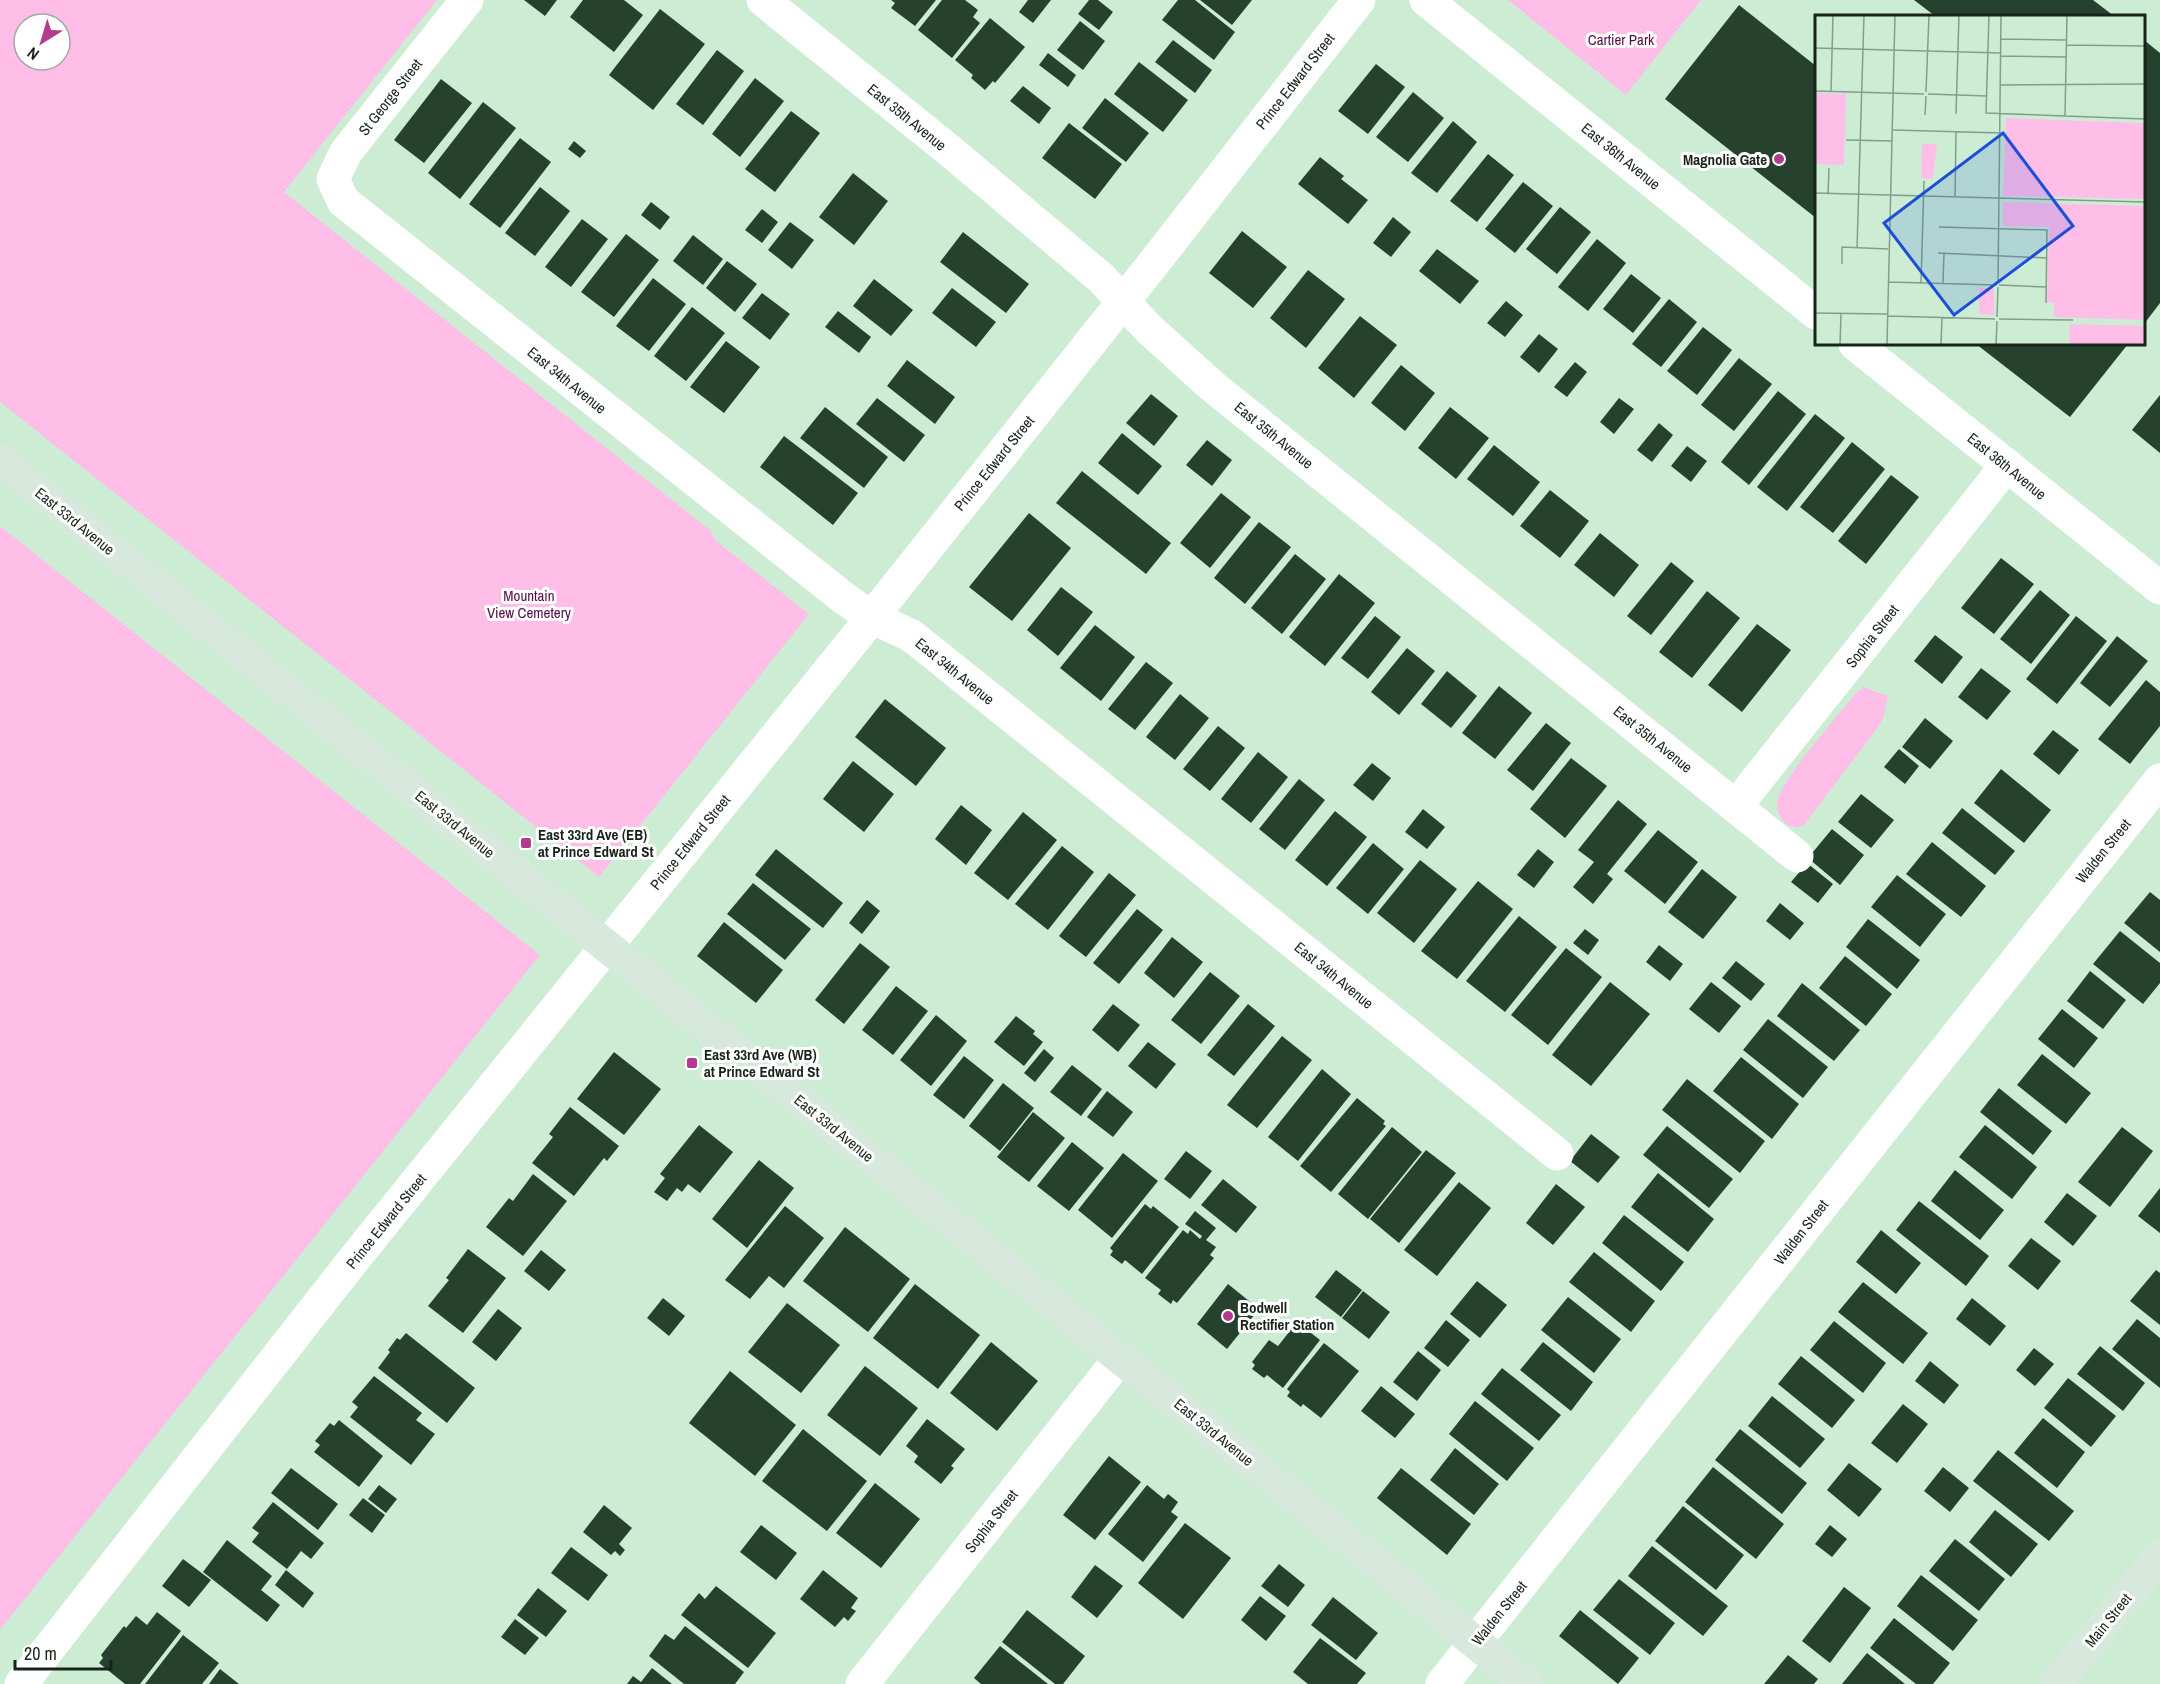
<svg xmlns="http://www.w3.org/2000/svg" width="2160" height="1684" font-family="'Archivo Narrow',sans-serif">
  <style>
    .green { fill: #ffbee7; fill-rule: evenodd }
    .building { fill: #26422e }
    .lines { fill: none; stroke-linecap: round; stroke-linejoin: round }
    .street { stroke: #fff; stroke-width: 33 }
    .secondary { stroke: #d6e9dc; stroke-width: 33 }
    .poi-dot { fill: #b23b90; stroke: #fff; stroke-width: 2 }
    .labels { text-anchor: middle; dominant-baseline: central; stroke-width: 6; stroke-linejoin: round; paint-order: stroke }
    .park-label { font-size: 15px; fill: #570d44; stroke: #fff }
    .street-label { font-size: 15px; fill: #18241b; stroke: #fff }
    .poi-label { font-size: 15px; font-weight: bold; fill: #18241b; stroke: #fff; text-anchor: start }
    .inset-road { fill: none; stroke: #849d8a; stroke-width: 1.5 }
    .view { fill: #1d4ed8; fill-opacity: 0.15; stroke: #1d4ed8; stroke-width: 3 }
    .inset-edge { fill: none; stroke: #18241b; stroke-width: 3 }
  </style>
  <rect width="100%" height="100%" fill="#ccedd4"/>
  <path class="green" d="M0,0h437l-153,192 427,339 4,9 94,74 -210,263 -599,-475zM24,24h36v36h-36z
    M1508,0h193l-75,95z
    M0,526l540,429 -540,675z
    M1864,687l24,9 -5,22 -4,8 -75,99 -6,2 -9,-1c-7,-5 -13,-13 -12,-23 1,-20 63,-90 79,-110z"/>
  <path class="building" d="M524,0h33l-12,16z
    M583,0h41l19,15 -29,37 -44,-35z
    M891,0h45l-21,26 -24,-18 4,-5z
    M942,0h23l13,10 -5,7 7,6 -28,35 -34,-28z
    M1028,0h23l-18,23 -14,-11z
    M1089,0h9l15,12 -14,18 -21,-16z
    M1178,0h17l40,32 -21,28 -52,-40z
    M1200,0h52l-20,25z
    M1914,0h179l21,16h-179z
    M1739,5l77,61v152l-151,-119z
    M660,9l45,35 -52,66 -44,-35z
    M990,18l35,29 -30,36 -2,-2 -8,9 -14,-12 2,-3 -18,-15z
    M1080,21l25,20 -22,29 -26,-20z
    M1173,40l39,30 -17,23 -40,-31z
    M2144,40l16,13v250l-16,21z
    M717,50l27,21 -41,54 -27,-21z
    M1048,53l28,22 -8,12 -29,-22z
    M1139,62l49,38 -25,32 -49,-38z
    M1376,64l29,23 -37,47 -30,-23z
    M755,78l29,23 -44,56 -28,-23z
    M441,79l31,24 -48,60 -30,-23z
    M1023,86l28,22 -12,16 -29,-23z
    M1413,92l31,26 -36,44 -32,-25z
    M1105,98l44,35 -23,29 -44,-34z
    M483,102l33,26 -56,71 -32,-26z
    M791,111l29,22 -45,59 -30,-23z
    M1453,121l24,21 -40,51 -26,-20z
    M1069,123l53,41 -27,35 -53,-41z
    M520,138l31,24 -51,66 -31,-24z
    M574,141l12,10 -6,7 -12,-9z
    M1488,154l26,21 -37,47 -27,-21z
    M1320,157l24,19 -3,3 27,21 -20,24 -50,-40z
    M853,173l35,28 -34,44 -35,-28z
    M1523,182l30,24 -38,47 -30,-24z
    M540,187l30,24 -35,45 -30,-23z
    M651,202l19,15 -10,13 -19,-15z
    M1560,207l31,25 -34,42 -31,-25z
    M762,209l16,13 -16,21 -17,-13z
    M1393,217l18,15 -20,25 -18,-14z
    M582,219l26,20 -37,48 -26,-20z
    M790,222l24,18 -22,29 -24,-19z
    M1242,231l45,36 -34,41 -44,-35z
    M963,232l66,52 -23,29 -66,-51z
    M626,234l33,26 -45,57 -33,-25z
    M693,235l30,24 -20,26 -30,-24z
    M1597,239l29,24 -38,48 -30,-24z
    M1437,249l42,32 -19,23 -41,-33z
    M727,261l30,23 -22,28 -29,-24z
    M1308,270l37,29 -39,49 -36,-30z
    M1631,274l30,24 -28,35 -30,-24z
    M653,278l33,26 -37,47 -33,-25z
    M874,279l39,31 -22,26 -38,-30z
    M952,288l44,34 -20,25 -44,-34z
    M762,293l28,21 -20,26 -28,-22z
    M1669,299l28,23 -36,45 -29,-23z
    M1506,301l17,14 -18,22 -18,-14z
    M692,307l33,26 -39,48 -32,-25z
    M838,311l33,26 -12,16 -34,-26z
    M1360,316l37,29 -43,53 -36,-30z
    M1703,327l29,23 -35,45 -30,-24z
    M1539,334l19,15 -19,24 -19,-16z
    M726,341l34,26 -36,46 -34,-26z
    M1976,344h152l-58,73z
    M1739,358l33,26 -38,47 -33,-26z
    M907,360l48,37 -20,27 -48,-38z
    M1575,362l12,10 -20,25 -13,-10z
    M1401,365l34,28 -30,38 -34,-28z
    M1778,391l28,23 -57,71 -28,-23z
    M1151,394l27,22 -24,30 -28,-23z
    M2160,395v58l-28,-23z
    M877,398l48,37 -21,27 -48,-38z
    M1619,398l15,11 -20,25 -14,-12z
    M825,407l63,50 -24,31 -64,-50z
    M1450,407l39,31 -33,41 -38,-31z
    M1815,414l30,24 -58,73 -30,-24z
    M1659,423l14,12 -21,27 -15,-12z
    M1122,433l40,33 -24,29 -40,-32z
    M784,436l74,57 -25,32 -73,-58z
    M1207,440l25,20 -20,26 -26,-21z
    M1852,442l33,27 -52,64 -33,-26z
    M1494,445l46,37 -27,34 -46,-37z
    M1687,446l20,15 -16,21 -20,-16z
    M1082,471l89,72 -25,31 -90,-71z
    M1891,475l28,22 -53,67 -28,-23z
    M1550,490l39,31 -29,37 -40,-32z
    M1221,493l30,24 -41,51 -30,-25z
    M1029,513l42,35 -59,73 -43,-34z
    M1259,522l32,25 -46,57 -31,-26z
    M1600,533l39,32 -25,32 -40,-32z
    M1295,554l31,25 -44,55 -31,-26z
    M2001,558l33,26 -40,50 -33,-26z
    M1671,562l23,19 -43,54 -24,-19z
    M1339,574l36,29 -50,63 -36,-29z
    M1061,587l32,25 -35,44 -31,-26z
    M2040,590l30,25 -39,49 -31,-25z
    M1707,591l33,27 -48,60 -33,-26z
    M1375,616l26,21 -33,42 -27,-21z
    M2076,616l31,25 -50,63 -31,-25z
    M1757,624l34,26 -49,62 -34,-27z
    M1095,625l40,32 -34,44 -41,-33z
    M1935,635l28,22 -21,27 -28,-23z
    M2117,636l31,25 -38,46 -30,-24z
    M1407,648l28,23 -36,44 -28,-23z
    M1146,662l27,21 -38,47 -27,-21z
    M1981,668l30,23 -24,29 -29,-23z
    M1447,671l30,25 -26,32 -30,-24z
    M2146,680l14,12v34l-30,38 -32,-25z
    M1499,686l33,27 -37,46 -33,-26z
    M1180,694l29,24 -34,42 -29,-23z
    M885,699l61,49 -30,38 -61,-49z
    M1925,718l28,23 -23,28 -28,-22z
    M1546,723l25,20 -38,48 -26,-21z
    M1218,726l27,22 -35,43 -27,-22z
    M2053,730l26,20 -20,25 -26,-21z
    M1899,749l20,17 -14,18 -21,-17z
    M1258,752l30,25 -37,46 -30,-24z
    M1571,758l36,28 -42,52 -35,-29z
    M853,761l41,33 -30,38 -41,-33z
    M1372,763l19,15 -18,23 -20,-16z
    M2001,769l50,41 -27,33 -50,-40z
    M1299,779l26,21 -40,50 -26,-21z
    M1861,794l33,26 -23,28 -33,-26z
    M1618,800l29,24 -40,50 6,5 -20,25 -20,-17 21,-25 -16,-12z
    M961,805l31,25 -26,35 -31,-26z
    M1962,808l53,43 -20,24 -53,-42z
    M1423,809l22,18 -18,22 -22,-17z
    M1335,811l32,26 -40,49 -32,-26z
    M1023,812l34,28 -49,60 -34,-27z
    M1832,829l32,26 -24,30 -32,-27z
    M1658,830l40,32 -33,42 -41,-33z
    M1932,842l54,44 -25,31 -55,-43z
    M1373,843l31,26 -36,45 -32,-26z
    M1062,846l32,26 -46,58 -33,-26z
    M776,849l67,54 -20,25 -68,-53z
    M1538,849l16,13 -20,26 -17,-13z
    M1420,860l37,29 -43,54 -37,-30z
    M1807,863l26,21 -15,19 -27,-21z
    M1702,869l35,28 -34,42 -35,-27z
    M1109,873l27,22 -50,62 -27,-21z
    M1897,875l49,39 -26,33 -49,-40z
    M1478,881l35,28 -56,70 -36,-28z
    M753,883l58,46 -26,31 -58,-46z
    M2150,892l10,8v52l-36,-29z
    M867,900l13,11 -18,23 -13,-11z
    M1780,903l24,20 -14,17 -24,-19z
    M1137,909l26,21 -44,54 -26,-21z
    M1519,916l38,31 -52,65 -39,-31z
    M1868,919l52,41 -23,29 -51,-42z
    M724,922l59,48 -27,33 -59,-47z
    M1585,929l14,11 -11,15 -15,-12z
    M2120,931l40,32v20l-17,21 -50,-40z
    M1172,937l31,25 -29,36 -30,-25z
    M860,943l30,24 -46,57 -29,-24z
    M1659,945l24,19 -13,17 -24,-19z
    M1566,948l36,29 -54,68 -37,-30z
    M1845,956l47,38 -26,32 -47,-38z
    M1736,961l29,23 -14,17 -29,-23z
    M2090,971l36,29 -23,29 -36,-28z
    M1210,972l30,24 -39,48 -30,-24z
    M1610,982l40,32 -59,72 -39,-31z
    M1711,982l30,24 -22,27 -30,-24z
    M1802,983l58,47 -26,31 -57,-45z
    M896,986l32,25 -35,44 -31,-25z
    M1113,1004l27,21 -22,27 -26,-22z
    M1248,1004l27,22 -41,50 -27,-21z
    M2062,1009l36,29 -24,30 -36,-29z
    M936,1015l31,26 -36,45 -31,-26z
    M1016,1016l19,15 -2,3 10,8 -19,24 -30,-24z
    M1768,1019l60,48 -25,31 -60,-48z
    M1282,1036l30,24 -55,68 -30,-23z
    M1148,1042l28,22 -20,25 -28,-23z
    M1044,1049l10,9 -19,24 -11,-9z
    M614,1052l47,37 -37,46 -47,-36z
    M2042,1054l49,39 -25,31 -49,-39z
    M964,1056l30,24 -30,39 -31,-24z
    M1741,1057l58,47 -27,35 -59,-48z
    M1072,1065l30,24 -21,27 -31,-24z
    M1322,1069l29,25 -53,67 -30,-24z
    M1687,1079l78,62 -25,32 -78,-63z
    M1003,1083l31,25 -34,43 -31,-25z
    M1999,1088l53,43 -19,24 -53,-43z
    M1107,1091l26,21 -20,25 -26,-20z
    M1357,1098l28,23 -2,3 3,2 -55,66 -31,-26z
    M570,1107l49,39 -12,15 -3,-3 -30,38 -42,-33 21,-26 -4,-3z
    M1033,1112l32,26 -36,44 -32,-25z
    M699,1125l34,27 -33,41 -12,-9 -6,8 -5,-4 -10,13 -13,-9 11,-14 -5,-4z
    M1985,1125l52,42 -25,32 -53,-42z
    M1667,1126l66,53 -24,29 -66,-53z
    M1392,1127l30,25 -54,67 -30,-25z
    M2122,1127l31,24 -43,56 -32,-25z
    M1591,1134l29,23 -22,26 -28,-22z
    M1072,1142l32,26 -35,43 -32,-25z
    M1426,1150l30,23 -57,70 -29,-24z
    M1186,1151l26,20 -22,28 -26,-20z
    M1123,1153l35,28 -46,57 -34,-28z
    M759,1160l35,28 -47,60 -35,-29z
    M1955,1170l49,40 -24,30 -49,-39z
    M1658,1173l56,46 -26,33 -57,-45z
    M533,1174l34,27 -44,55 -37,-29 23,-29 4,3z
    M1223,1179l34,28 -21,26 -35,-28z
    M1459,1182l32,26 -54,68 -33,-26z
    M1556,1184l29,23 -32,38 -27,-22z
    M2160,1188v45l-22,-17z
    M2067,1193l30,23 -24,30 -29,-24z
    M1919,1201l70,55 -23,30 -70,-56z
    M1145,1204l6,5 2,-3 26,21 -37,47 -17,-14 -3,4 -12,-9 3,-4 -3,-3z
    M785,1206l39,32 -40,50 -15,-12 -19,23 -25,-19z
    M1195,1211l21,17 -10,12 10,7 -6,8 4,3 -37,45 -4,-3 -2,4 -13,-10 3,-4 -16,-12 38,-48 5,4 2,-4 10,9 2,-3 -17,-12z
    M1624,1215l60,47 -23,29 -59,-48z
    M845,1227l65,52 -42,53 -65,-51z
    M1881,1230l40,33 -25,31 -40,-32z
    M2031,1238l30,23 -23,29 -30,-24z
    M468,1249l38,29 -43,55 -35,-27 21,-26 -3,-2z
    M541,1250l25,20 -17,21 -25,-20z
    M1594,1252l61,49 -24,31 -62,-50z
    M1336,1270l26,20 -21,27 -26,-20z
    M2156,1270l4,3v52l-30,-24z
    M1477,1281l30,24 -27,33 -30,-24z
    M1863,1282l65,51 -25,31 -65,-52z
    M915,1284l65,51 -42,54 -65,-51z
    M1228,1284l31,25 -32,40 -30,-25z
    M1363,1291l27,21 -21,27 -27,-21z
    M1568,1297l53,42 -27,34 -53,-43z
    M663,1298l22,18 -16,20 -22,-18z
    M1972,1298l34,28 -16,20 -34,-27z
    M787,1303l53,42 -39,48 -53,-41z
    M498,1309l24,19 -26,33 -24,-19z
    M2137,1319l23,19v50l-48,-39z
    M1446,1320l24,20 -22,27 -24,-19z
    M1834,1321l52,42 -23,30 -53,-43z
    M1297,1322l23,18 -37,48 -16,-13 -3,3 -12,-9 3,-4 -3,-3 17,-22 9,6z
    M406,1333l69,55 -28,35 -69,-55 12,-16 -2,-2 9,-12 3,2z
    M991,1342l47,39 -41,50 -47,-38z
    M1543,1342l50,40 -22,29 -51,-41z
    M1324,1343l35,28 -38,47 -18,-14 -2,3 -14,-11 3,-4 -3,-3z
    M2100,1346l45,37 -22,28 -46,-37z
    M2034,1348l20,16 -19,22 -19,-16z
    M1418,1351l23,19 -24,31 -24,-19z
    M1801,1356l54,44 -23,28 -54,-44z
    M1930,1361l29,24 -15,19 -29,-23z
    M865,1366l53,42 -38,48 -53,-41z
    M1502,1368l59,47 -22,26 -58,-47z
    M730,1371l66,54 -41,51 -66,-53z
    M374,1376l48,37 -6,7 19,14 -24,31 -61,-48 8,-10 -6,-5z
    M2068,1378l48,38 -25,31 -47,-39z
    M1381,1386l34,28 -20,24 -34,-27z
    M1772,1396l53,43 -25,29 -52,-42z
    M1475,1401l59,47 -27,33 -58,-47z
    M1903,1404l25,20 -31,39 -26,-20z
    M2043,1418l42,34 -28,36 -43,-35z
    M927,1419l38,30 -14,17 3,2 -13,16 -27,-22 4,-6 -12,-10z
    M339,1420l44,36 -24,31 -45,-35 6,-7 -5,-4 15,-18 4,3z
    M803,1429l64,52 -40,50 -65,-50z
    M1740,1429l67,54 -25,31 -67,-54z
    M1455,1448l44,36 -25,31 -44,-35z
    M1998,1450l76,61 -25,30 -76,-60z
    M1109,1456l32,26 -46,58 -32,-25z
    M1849,1463l33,26 -23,28 -32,-27z
    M1713,1467l71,57 -28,35 -71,-57z
    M1943,1467l26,21 -19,24 -26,-21z
    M291,1468l47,36 -20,26 -47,-37z
    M1401,1468l70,56 -24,31 -70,-57z
    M875,1483l45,36 -39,49 -45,-35z
    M379,1485l18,14 -11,14 -18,-14z
    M1147,1485l17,14 4,-5 10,8 -7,10 7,5 -35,45 -35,-28z
    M363,1498l22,17 -13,18 -23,-18z
    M273,1502l51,41 -13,16 -10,-8 -14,18 -35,-27 7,-9 -7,-5z
    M604,1505l28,23 -13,16 6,6 -5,6 -5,-5 -4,4 -28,-23z
    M1683,1506l61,49 -28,35 -61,-49z
    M1995,1510l43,34 -27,33 -42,-35z
    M1185,1523l46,35 -48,61 -45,-36z
    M761,1525l36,28 -21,27 -36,-28z
    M1830,1525l17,14 -15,18 -17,-13z
    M1955,1539l50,40 -26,32 -50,-40z
    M227,1540l45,36 -11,14 19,15 -13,17 -64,-50z
    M1652,1546l76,60 -25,30 -75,-60z
    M571,1547l37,28 -20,26 -37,-28z
    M183,1559l28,21 -22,27 -27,-21z
    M1279,1564l26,21 -17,22 -27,-21z
    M1095,1565l28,21 -26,32 -26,-21z
    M286,1570l28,23 -11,15 -28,-23z
    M823,1570l35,28 -7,10 5,3 -8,10 -4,-4 -9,10 -35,-28z
    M1921,1575l57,45 -25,31 -56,-45z
    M1619,1579l56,44 -25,32 -57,-45z
    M716,1586l60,47 -28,35 -67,-53 18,-22 6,6z
    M1844,1587l27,21 -41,55 -28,-22z
    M538,1588l29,23 -21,26 -29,-22z
    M1260,1596l26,20 -20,25 -25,-21z
    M1333,1597l45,36 -22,27 -45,-35z
    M1027,1610l58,46 -22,28h-8l-53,-42z
    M1580,1610l59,48 -21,26 -59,-48z
    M157,1612l24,19 -41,53h-15l-26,-21 4,-5 -2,-3 23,-29 2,2 10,-12 11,9z
    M1894,1618l56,45 -17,21h-17l-46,-36z
    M515,1619l24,19 -14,17 -24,-18z
    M685,1626l59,46 -9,12h-51l-35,-28 16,-22 9,6z
    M183,1635l36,28 -17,21h-57z
    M1320,1638l46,35 -9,11h-49l-15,-12z
    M1000,1646l48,38h-67l-7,-6z
    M1867,1653l38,31h-63z
    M1788,1655l30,24 -4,5h-50z
    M652,1668l20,16h-45l6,-8 8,6z
    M220,1669l19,15h-30z"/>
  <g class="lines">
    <path class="street" d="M467,0l-121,152 -13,27 10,22 502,398 26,18 39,18 8,6 639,513
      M763,0l187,151 150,126 49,52 63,57 585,470
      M1426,0l390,313
      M1855,344l305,244
      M1736,806l271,-341
      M21,1684l330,-421 502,-622 300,-377 206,-264
      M862,1684l258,-326
      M1442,1684l718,-904"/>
    <path class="secondary" d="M0,460l1527,1224
      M2056,1684l104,-128"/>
  </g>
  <g class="poi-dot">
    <circle cx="1779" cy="159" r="6"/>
    <rect x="520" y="837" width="12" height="12" rx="3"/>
    <rect x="686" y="1057" width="12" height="12" rx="3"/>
    <circle cx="1228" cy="1316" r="6"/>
  </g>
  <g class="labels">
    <g class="park-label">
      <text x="1621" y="39">Cartier Park</text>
      <text x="529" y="595">Mountain<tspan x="529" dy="17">View Cemetery</tspan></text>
    </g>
    <g class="street-label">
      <text transform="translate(1295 81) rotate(-52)">Prince Edward Street</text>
      <text transform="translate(390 97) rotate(-52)">St George Street</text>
      <text transform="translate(907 117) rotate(39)">East 35th Avenue</text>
      <text transform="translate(1621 156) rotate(39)">East 36th Avenue</text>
      <text transform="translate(567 380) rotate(39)">East 34th Avenue</text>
      <text transform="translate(1274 435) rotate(39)">East 35th Avenue</text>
      <text transform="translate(994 463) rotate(-51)">Prince Edward Street</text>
      <text transform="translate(2007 466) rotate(39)">East 36th Avenue</text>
      <text transform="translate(75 521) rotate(39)">East 33rd Avenue</text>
      <text transform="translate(1872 636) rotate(-52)">Sophia Street</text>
      <text transform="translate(955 671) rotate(39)">East 34th Avenue</text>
      <text transform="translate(1653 739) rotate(39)">East 35th Avenue</text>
      <text transform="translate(455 824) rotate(39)">East 33rd Avenue</text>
      <text transform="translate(690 842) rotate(-51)">Prince Edward Street</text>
      <text transform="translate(2103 851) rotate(-51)">Walden Street</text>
      <text transform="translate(1334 975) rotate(39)">East 34th Avenue</text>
      <text transform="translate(834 1128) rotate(39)">East 33rd Avenue</text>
      <text transform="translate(386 1221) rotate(-51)">Prince Edward Street</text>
      <text transform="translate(1801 1232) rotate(-52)">Walden Street</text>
      <text transform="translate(1214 1432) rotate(39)">East 33rd Avenue</text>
      <text transform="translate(991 1521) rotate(-52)">Sophia Street</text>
      <text transform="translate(1499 1613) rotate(-51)">Walden Street</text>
      <text transform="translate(2108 1620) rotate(-51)">Main Street</text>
    </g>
    <g class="poi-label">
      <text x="1767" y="159" text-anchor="end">Magnolia Gate</text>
      <text x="538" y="834">East 33rd Ave (EB)<tspan x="538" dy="17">at Prince Edward St</tspan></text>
      <text x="704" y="1054">East 33rd Ave (WB)<tspan x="704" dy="17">at Prince Edward St</tspan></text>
      <text x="1240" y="1307">Bodwell<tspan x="1240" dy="17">Rectifier Station</tspan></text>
    </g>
  </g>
  <g transform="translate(1815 15)">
    <rect width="330" height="330" fill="#ccedd4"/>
    <path d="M0,78l31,1 -2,71 -29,-1zM191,103l139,5v76l-142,-3zM107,129h15l-4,35 -12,-1zM188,187l142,4v114l-91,-3v-14l-7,-1 2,-75 -46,-1zM164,273h15v27l-15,-1zM255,309l75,2v19h-76z" fill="#ffbee7"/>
    <path class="inset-road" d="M174,0l-3,98 159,6M186,24l65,1M251,30l79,1M0,33l186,5M186,41l65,1M185,70l145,-1M0,76l109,3M16,77l2,-77M111,77l3,-77M113,79l59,2M141,99l3,-99M110,100l1,-19M250,101l2,-101M78,115l109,3M31,125l46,1M0,178l330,9M13,179l1,-26M140,182l1,-65M124,212l108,3 -1,73M42,233l7,-233M123,238l109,5M27,249v-17l46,2M74,267l107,3M106,268l3,-102M128,268l1,-30M183,268l3,-268M184,270l47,2M0,298l72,1M73,301l107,3M182,302l1,-30M184,304l74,1M25,330l1,-31M72,330l8,-330M126,330l1,-28M181,330l1,-24"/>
    <path class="view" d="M188,118l70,93 -119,89 -70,-92z"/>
    <rect width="330" height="330" class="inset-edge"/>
  </g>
  <g transform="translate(42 42) rotate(217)"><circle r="28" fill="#ffffff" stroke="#a3a7a4" stroke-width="1.5"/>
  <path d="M0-4.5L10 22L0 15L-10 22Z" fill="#b23b90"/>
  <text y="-9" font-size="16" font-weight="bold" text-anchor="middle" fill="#18241b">N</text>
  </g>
  <path d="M15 1660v9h96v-9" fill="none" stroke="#18241b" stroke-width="3"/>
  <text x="24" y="1660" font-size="18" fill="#18241b" stroke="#ffffff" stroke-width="4.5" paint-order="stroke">20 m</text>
</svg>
